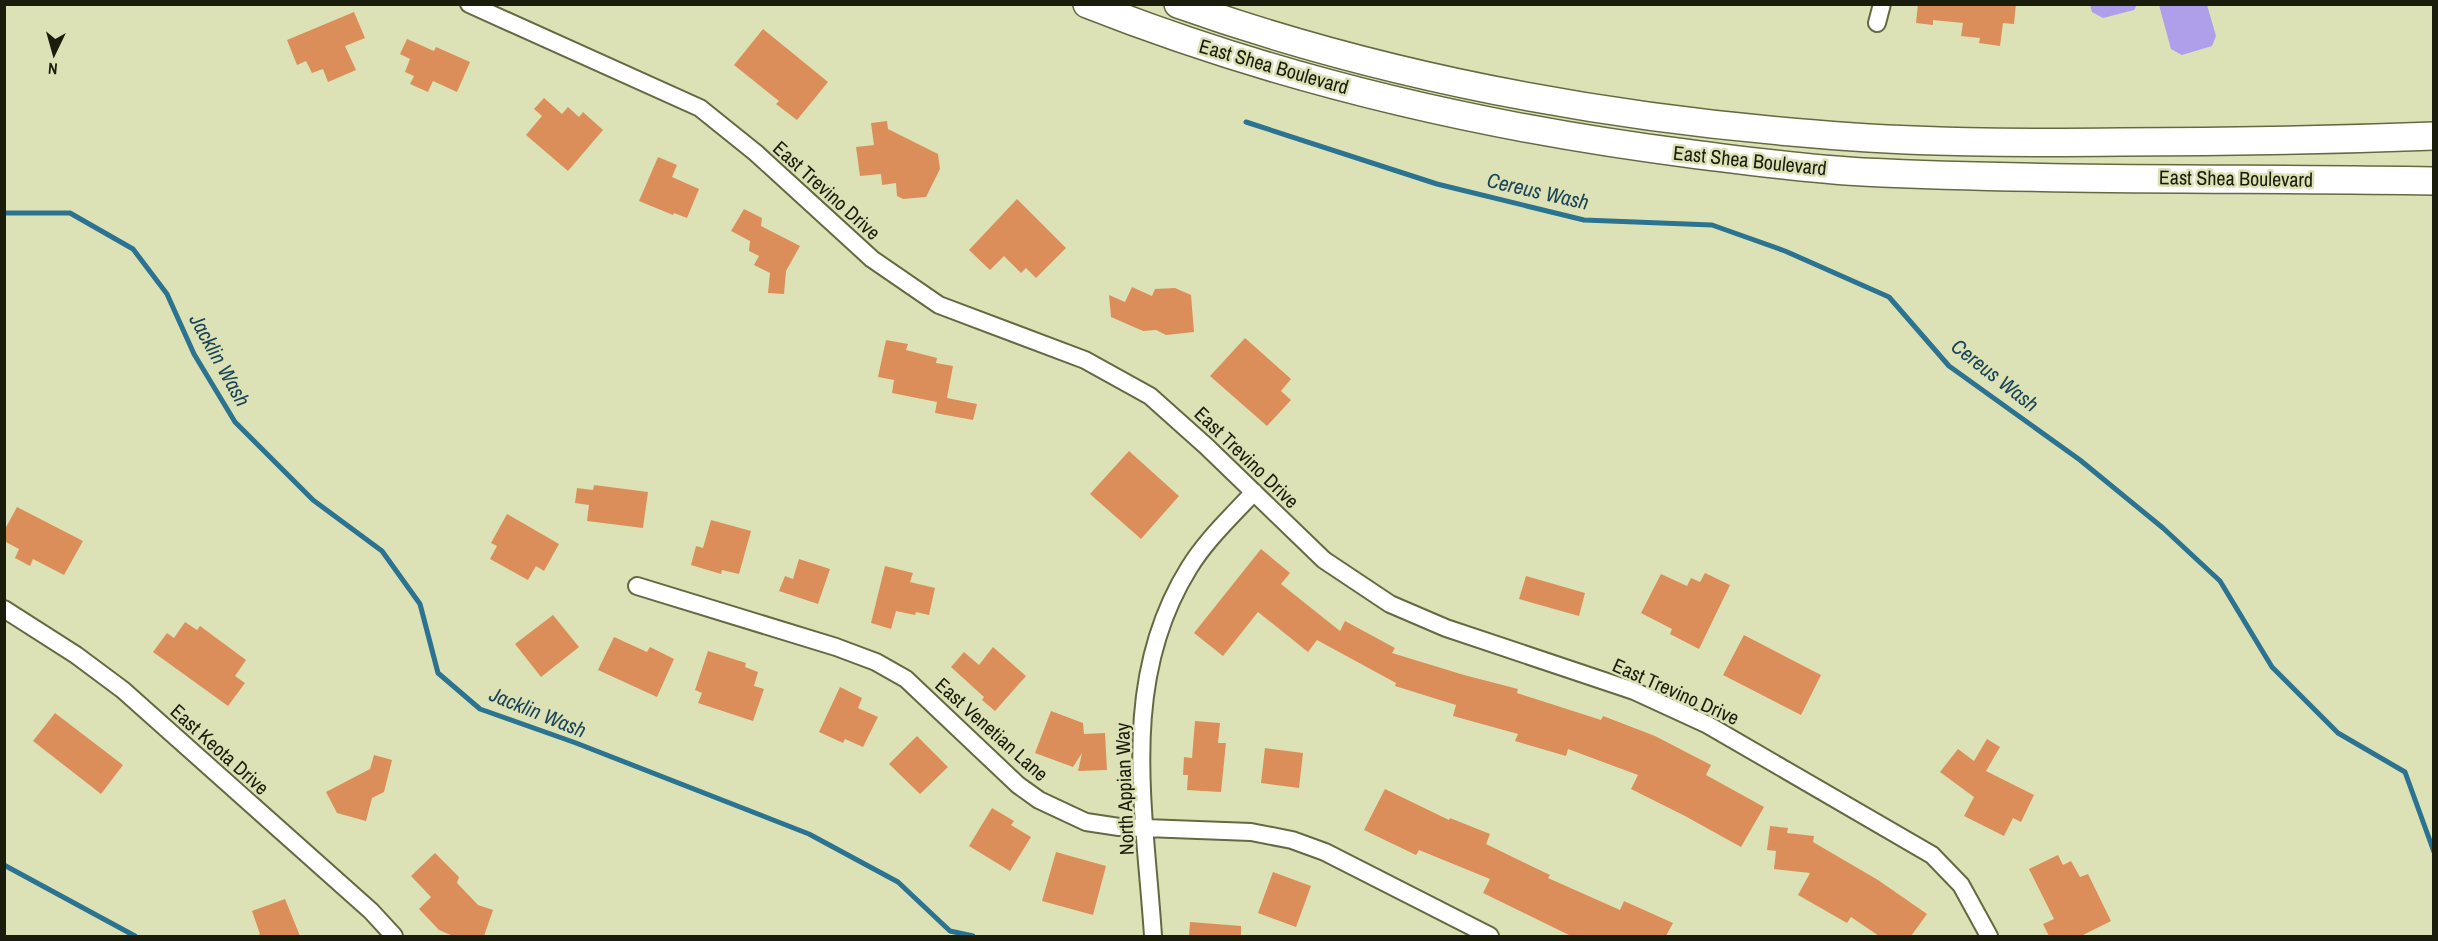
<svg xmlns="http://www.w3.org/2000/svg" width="2438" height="941" font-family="'Archivo Narrow',sans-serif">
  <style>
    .pitch { fill: #af9ee9 }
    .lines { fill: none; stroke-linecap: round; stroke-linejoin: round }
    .stream { stroke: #2b7390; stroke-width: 5 }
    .building { fill: #dc8e5a }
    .street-casing { stroke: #656942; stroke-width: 20 }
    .primary-casing { stroke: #656942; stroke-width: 30 }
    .street { stroke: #fff; stroke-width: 16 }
    .primary { stroke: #fff; stroke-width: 27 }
    .labels { text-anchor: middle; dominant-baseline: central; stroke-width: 5; stroke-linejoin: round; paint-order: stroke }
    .street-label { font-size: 20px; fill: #1b1d0c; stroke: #dce2b6 }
    .water-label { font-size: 21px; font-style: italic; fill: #1a4459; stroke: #dce2b6 }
  </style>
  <rect width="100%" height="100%" fill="#dce2b6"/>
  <path class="pitch" d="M2090,5v-1l47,1 -3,5 -31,8 -11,-6z
    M2159,5h48l9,31 -4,10 -30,9 -11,-6z"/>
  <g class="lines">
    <path class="stream" d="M1246,122l191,62 147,36 128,5 73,26 104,46 60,69 131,94 83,68 57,53 52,86 66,66 67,39 29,80
      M4,213h66l63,36 34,45 27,60 41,68 78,78 69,51 38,53 18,69 42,36 96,34 233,91 89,48 52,49 23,5
      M4,865l131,71"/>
  </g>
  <path class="building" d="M1918,4h98l-2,20 -11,-1 -3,23 -21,-3 1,-5 -19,-2 2,-13 -30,-3v5l-17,-2z
    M354,12l11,26 -20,8 11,24 -28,12 -5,-13 -11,4 -6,-12 -9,4 -10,-25z
    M763,29l65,53 -31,38 -21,-16 3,-3 -45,-36z
    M407,39l27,12 2,-4 34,15 -13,30 -24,-11 -5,11 -18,-8 4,-8 -9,-4 5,-13 -10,-5z
    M544,98l18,16 6,-7 11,10 4,-5 20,18 -35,41 -42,-36 16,-19 -8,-7z
    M887,121l1,8 50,25 2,15 -14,28 -23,2 -6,-3 -1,-13 -14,2 -1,-11 -21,2 -4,-29 18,-2 -3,-22z
    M658,157l19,8 -5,12 27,12 -12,29 -13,-5 -1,2 -34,-14z
    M1017,199l49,49 -30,30 -10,-10 -5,5 -17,-17 -14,14 -21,-20z
    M744,209l18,9 -1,8 39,20 -14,25 -2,23 -16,-1 2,-20 -16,-8 5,-9 -10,-5 1,-10 -19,-10z
    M1132,287l20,9 3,-7 20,-1 16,7 3,37 -28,3 -10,-5 -13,1 -32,-14 -2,-22 16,7z
    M1245,338l46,41 -10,12 10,9 -24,26 -57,-50z
    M886,340l22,4 -2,6 31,8 -1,5 17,3 -6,32 30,6 -4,16 -38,-7 2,-11 -45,-9 2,-13 -16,-3z
    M1129,451l50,45 -38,43 -51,-45z
    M594,485l54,7 -5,36 -56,-7 2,-16 -14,-2 2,-15 16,2z
    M17,507l66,34 -19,34 -31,-16 -3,7 -15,-8 4,-9 -15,-8v-10z
    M507,514l52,30 -15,27 -8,-5 -8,14 -38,-21 7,-13 -6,-3z
    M711,520l40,11 -12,43 -17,-4 -1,4 -30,-9 5,-19 7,2z
    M1261,549l29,24 -9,11 59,47 5,-10 50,27 -3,5 72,22 54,14 -1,4 84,27 2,-4 52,20 56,29 -5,10 58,32 -23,40 -56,-31 -54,-27 7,-14 -70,-26 -2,7 -51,-15 3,-7 -65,-18 3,-11 -61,-19 1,-3 -79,-43 -9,12 -50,-40 -35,44 -29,-23z
    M799,559l31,10 -12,35 -39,-13 6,-15 8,3z
    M885,566l28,7 -3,9 25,6 -6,27 -13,-3 -1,3 -19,-4 -5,18 -20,-6z
    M1705,573l25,12 -31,64 -29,-15 2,-5 -31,-16 20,-39 26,12 4,-8 9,4z
    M1526,576l59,17 -6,23 -60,-17z
    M553,615l26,32 -38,30 -26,-33z
    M185,622l12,8 3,-4 46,34 -11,16 10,7 -17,23 -75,-54 14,-19 7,5z
    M1744,635l77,40 -20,40 -78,-40z
    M614,637l33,15 3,-5 24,12 -17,38 -59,-27z
    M993,647l33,29 -31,35 -13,-11 2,-3 -33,-30 13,-15 15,13z
    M708,651l38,12 -1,4 13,5 -4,14 10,3 -11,32 -55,-18 4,-10 -7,-3z
    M840,687l22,11 -4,10 20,9 -15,30 -18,-8 -2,4 -24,-11z
    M1051,711l32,12 1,11 21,-1 2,37 -29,1 4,-18 -9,14 -38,-14z
    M55,713l68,52 -22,29 -68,-53z
    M1195,721l25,2 -2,20h8l-5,49 -34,-2 1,-15h-5l1,-18 8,1z
    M917,736l31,31 -28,27 -31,-30z
    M1987,739l13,8 -14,24 48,24 -13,27 -8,-4 -9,18 -40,-20 10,-19 -34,-25 18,-23 16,12z
    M1265,748l38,5 -4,35 -38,-5z
    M374,755l18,5 -8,32 -12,6 -6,23 -29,-8 -11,-21 44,-23z
    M1385,789l64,31 1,-2 40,16 -4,10 64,31 -2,3 72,32 4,-9 49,22 -7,13h-95l-88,-43 7,-14 -71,-29 -3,5 -52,-25z
    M992,808l22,13 -3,4 20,12 -21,34 -41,-25z
    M1770,826l18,2 -1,5 27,3 -1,6 65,38 49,34 -16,22h-32l-28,-19 -4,6 -49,-28 12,-22 -36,-4 2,-18 -9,-1z
    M1056,852l50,14 -13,49 -51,-14z
    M435,853l24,24 -2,6 21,22 15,5 -9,26h-31l-14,-6 -20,-21 12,-12 -20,-21z
    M2058,855l5,10 8,-4 9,16 8,-3 23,47 -30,15h-32l-6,-12 11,-5 -25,-50z
    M1273,872l38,14 -15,41 -38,-14z
    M285,899l15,37h-43l3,-2 -8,-23z
    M1190,922l51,4v10h-52z"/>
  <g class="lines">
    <defs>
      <path id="street" d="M469,4l231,104 56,45 116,106 67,46 146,55 65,36 56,50 118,114 66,44 56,24 188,63 74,34 224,130 29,30 28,51
        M1877,23l5,-19
        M637,586l199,61 40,15 30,17 112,106 21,15 47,22 33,5 132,5 41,8 33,12 165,84
        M4,609l72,46 47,35 248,221 23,25
        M1153,936c-8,-125 -35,-254 36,-368 17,-28 42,-51 65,-76"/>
      <path id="primary" d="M1087,4c193,76 399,124 605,150 57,7 114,15 171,18 190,9 381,6 571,9
        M1178,4c203,72 423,113 637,130 101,9 204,9 306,8 104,0 208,-2 313,-6"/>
    </defs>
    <use href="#street" class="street-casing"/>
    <use href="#primary" class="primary-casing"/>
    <use href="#street" class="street"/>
    <use href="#primary" class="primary"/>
  </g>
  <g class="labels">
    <g class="street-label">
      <text transform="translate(1274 66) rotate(16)">East Shea Boulevard</text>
      <text transform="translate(1750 160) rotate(6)">East Shea Boulevard</text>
      <text transform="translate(2236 178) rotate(1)">East Shea Boulevard</text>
      <text transform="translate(827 190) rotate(42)">East Trevino Drive</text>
      <text transform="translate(1247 457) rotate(44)">East Trevino Drive</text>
      <text transform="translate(1676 691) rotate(24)">East Trevino Drive</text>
      <text transform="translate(992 729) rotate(42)">East Venetian Lane</text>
      <text transform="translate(220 749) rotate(42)">East Keota Drive</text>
      <text transform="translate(1124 789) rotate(-92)">North Appian Way</text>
    </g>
    <g class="water-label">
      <text transform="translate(1538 191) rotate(13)">Cereus Wash</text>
      <text transform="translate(220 360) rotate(61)">Jacklin Wash</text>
      <text transform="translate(1995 375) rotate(38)">Cereus Wash</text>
      <text transform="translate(538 712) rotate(22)">Jacklin Wash</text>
    </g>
  </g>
  <rect width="2438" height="941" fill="none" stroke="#1b1d0c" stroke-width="12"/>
  <g transform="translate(54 54) rotate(185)" stroke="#dce2b6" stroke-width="4.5" paint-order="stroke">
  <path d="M0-4.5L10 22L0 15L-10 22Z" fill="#1b1d0c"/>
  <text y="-9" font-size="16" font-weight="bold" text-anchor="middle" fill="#1b1d0c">N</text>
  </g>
</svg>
